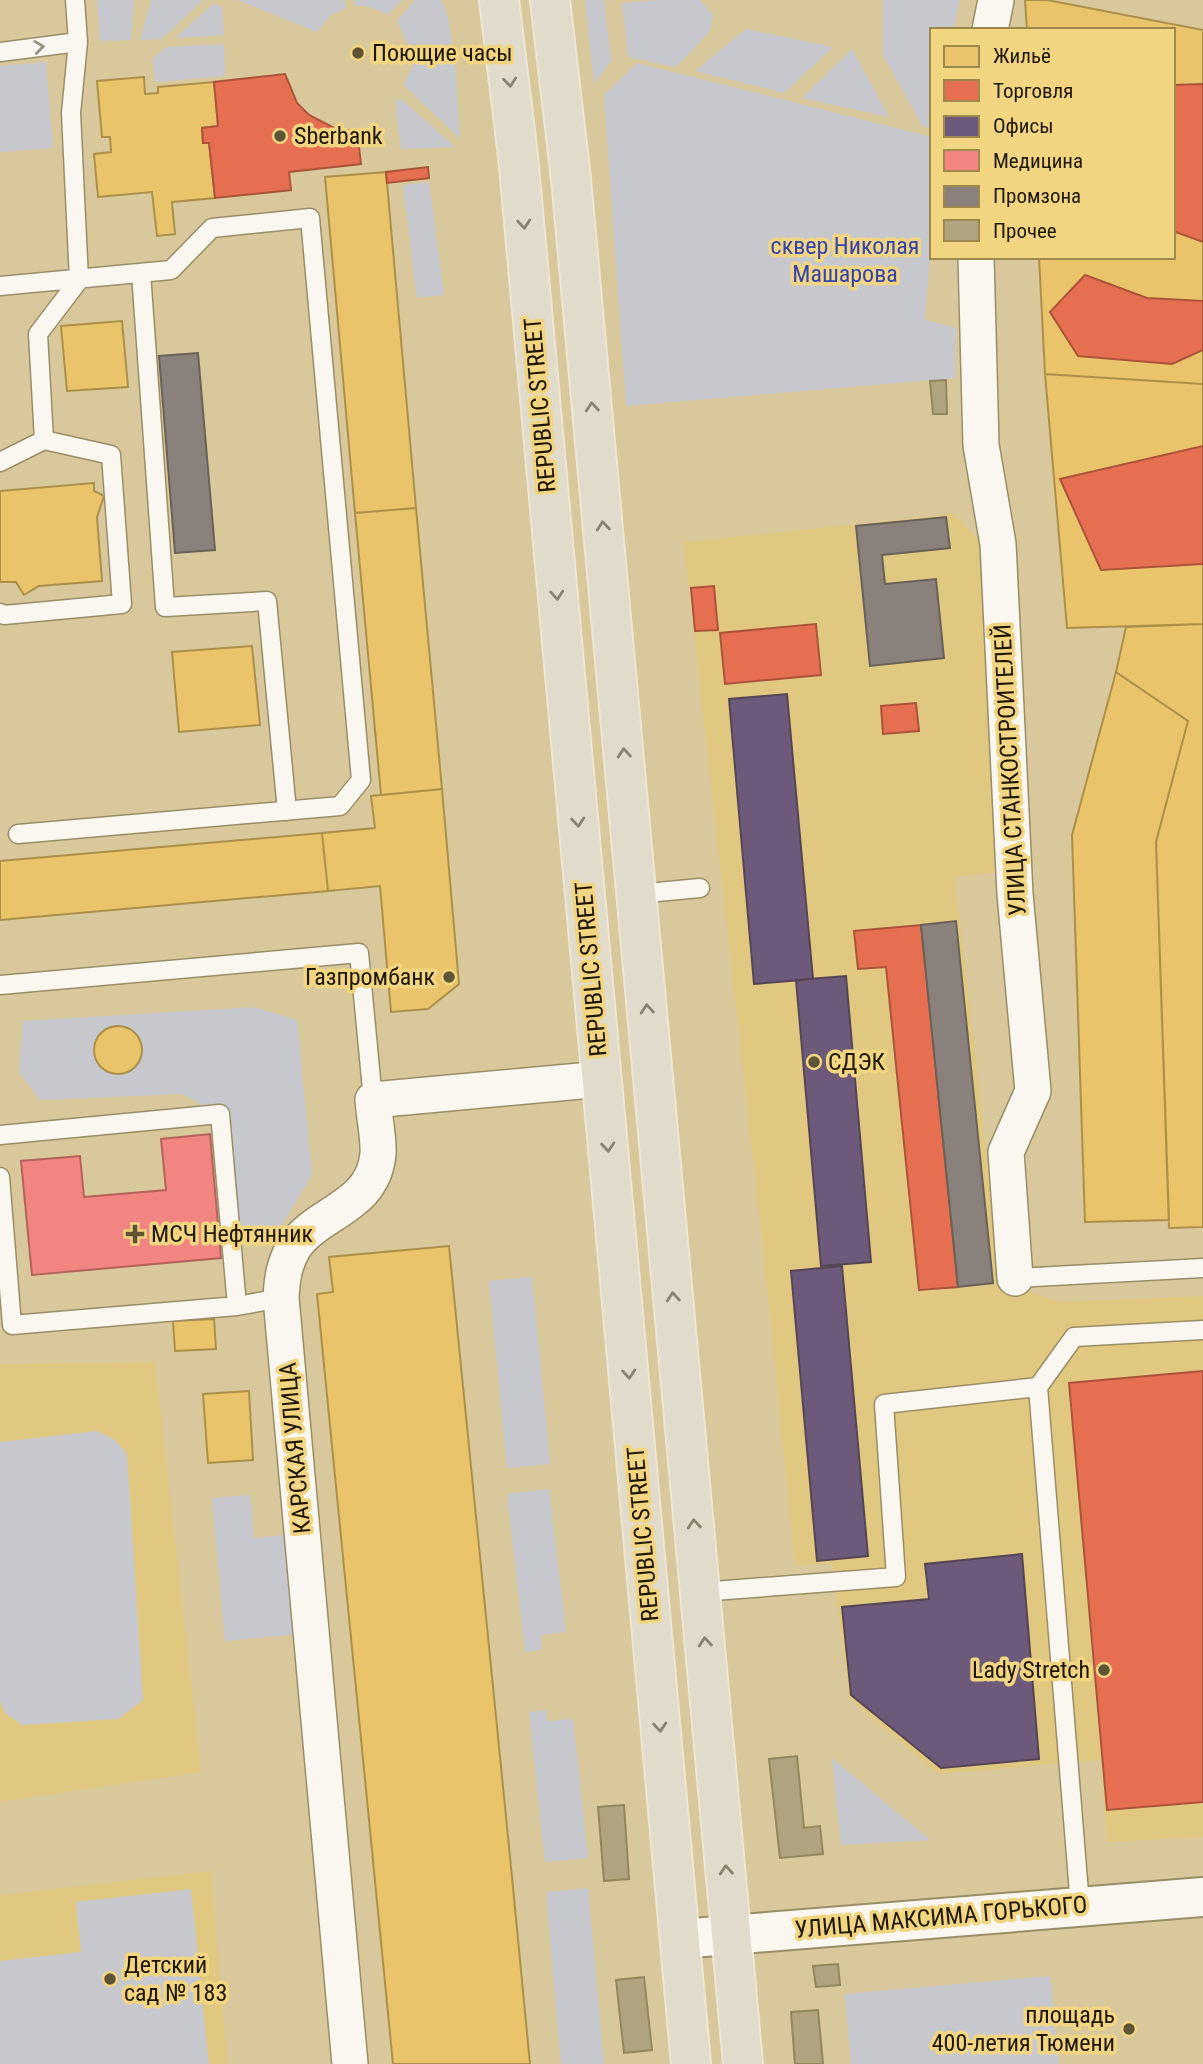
<svg xmlns="http://www.w3.org/2000/svg" width="1203" height="2064" font-family="'Roboto Condensed',sans-serif">
  <style>
    .built { fill: #e1c880 }
    .green { fill: #c6c8ce }
    .homes { fill: #e9c46a; stroke: #ac904a; stroke-width: 2 }
    .shops { fill: #e76f51; stroke: #ab5439; stroke-width: 2 }
    .offices { fill: #6d597a; stroke: #564555; stroke-width: 2 }
    .health { fill: #f28482; stroke: #b3635b; stroke-width: 2 }
    .industry { fill: #8a817c; stroke: #6a6157; stroke-width: 2 }
    .building { fill: #b0a37f; stroke: #93875e; stroke-width: 2 }
    .lines { fill: none; stroke-linecap: round; stroke-linejoin: round }
    .lane-casing { stroke: #9a8e67; stroke-width: 21 }
    .street-casing { stroke: #9a8e67; stroke-width: 38 }
    .secondary-casing { stroke: #9a8e67; stroke-width: 42 }
    .primary-casing { stroke: #ede6d2; stroke-width: 42 }
    .lane { stroke: #f9f7f0; stroke-width: 18 }
    .street { stroke: #f9f7f0; stroke-width: 35 }
    .secondary { stroke: #f9f7f0; stroke-width: 38 }
    .primary { stroke: #e0dbcb; stroke-width: 38 }
    .oneway { stroke: #979284 }
    .oneway2 { stroke: #898270 }
    .poi-dot { fill: #605436; stroke: #f2d581; stroke-width: 2.5 }
    .labels { text-anchor: middle; dominant-baseline: central; stroke-width: 7; stroke-linejoin: round; paint-order: stroke }
    .poi-label { font-size: 24px; fill: #1f1600; stroke: #f2d581; text-anchor: start }
    .park-label { font-size: 24px; fill: #3343b2; stroke: #f2d581 }
    .street-label { font-size: 24px; fill: #1f1600; stroke: #f2d581 }
  </style>
  <rect width="100%" height="100%" fill="#d8c89b"/>
  <path class="built" d="M953,514l31,31 18,327 -47,5 46,405 58,20 144,-6v541l-96,5 -6,-82 -163,14 -89,-76 -17,-134 -37,1 -29,-290 -82,-733z
    M155,1362l46,410 -201,30v-438z
    M211,1871l16,193h-227v-169z"/>
  <path class="green" d="M97,0h37l-3,40 -31,1z
    M151,0h52l-41,39 -22,1z
    M237,0h108l1,8 -16,8 -13,16z
    M354,0h48l-14,15 -21,-9h-12z
    M415,0h26l7,16 5,36h-42l-14,-31z
    M585,0h19l7,61 -17,23z
    M659,0h41l13,15 -3,16 -34,36 -48,-10 -6,-54z
    M883,0h77l-7,30h-21v98l-9,-1 -40,-72z
    M214,3l8,4 2,28 -49,3z
    M746,29l87,18 -49,46 -89,-22z
    M224,44l1,32 -70,6 -2,-23 13,-12z
    M852,49l37,68 -87,-19z
    M46,62l7,86 -53,4v-86z
    M455,63l5,76 -56,-54 9,-21z
    M637,63l295,74v95l-7,88 31,8 -1,50 -329,28 -22,-311z
    M401,99l54,48 -54,2 -6,-48z
    M429,182l15,113 -27,3 -14,-113z
    M255,1007l42,13 15,155 -34,56 -38,-5 -9,-106 -49,-26 -142,6 -21,-28 4,-51z
    M532,1277l18,187 -43,4 -18,-187z
    M97,1431l18,9 12,14 16,246 -25,19 -96,6 -17,-12 -5,-12v-259z
    M549,1489l17,143 -25,3 1,15 -17,2 -18,-158z
    M250,1495l4,43 43,-4 9,99 -81,8 -13,-143z
    M546,1710l1,11 26,-2 15,139 -43,4 -16,-150z
    M832,1758l98,82 -89,5z
    M588,1888l16,176h-43l-15,-172z
    M191,1889l18,175h-209v-103l81,-9 -5,-50z
    M1050,1976l9,88h-208l-6,-70z"/>
  <path class="homes" d="M1025,0h22l156,30v354l-158,-10 -6,-117h134v-227h-146z
    M144,77l1,17 13,-1v-6l56,-5 4,44 -16,2 1,15h6l6,55 -43,4 3,32 -18,2 -5,-44 -54,5 -4,-43 17,-2 -1,-15h-8l-5,-56z
    M1173,103l30,3v88l-30,-3z
    M386,172l30,336 -61,5 -30,-336z
    M122,321l6,66 -61,4 -6,-65z
    M1045,374l158,10v240l-136,4z
    M1203,467v88l-96,7 -5,-38 -11,-24 -3,-25z
    M94,483v8l10,5 -7,21 5,64 -63,5 -15,9 -8,-13h-16v-91z
    M416,508l26,281 -61,6 -26,-282z
    M1203,624v603l-34,1 -13,-386 32,-121 -72,-49 10,-45z
    M252,646l8,79 -81,7 -7,-80z
    M1116,672l72,49 -32,121 13,378 -84,2 -13,-387z
    M442,789l17,195 -31,25 -37,3 -11,-126 -52,5 -6,-58 53,-5 -4,-32z
    M322,833l6,58 -328,29v-59z
    M94 1050a24 24 0 1 1 48 0a24 24 0 1 1-48 0Z
    M449,1246l63,631 18,187h-137l-30,-305 -46,-465 16,-2 -4,-35z
    M214,1319l2,30 -41,2 -2,-30z
    M249,1391l4,69 -45,3 -5,-69z"/>
  <path class="shops" d="M285,74l12,29 12,12 29,15h19l4,34 -72,8 2,18 -76,8 -6,-55h-6l-1,-15 16,-2 -4,-44z
    M1203,84v158l-30,-11v-146z
    M428,167l1,11 -42,5 -1,-11z
    M1085,275l62,23 56,3v49l-31,14 -94,-8 -28,-44z
    M1203,446v118l-102,6 -41,-91z
    M714,586l4,44 -23,1 -4,-43z
    M816,624l5,51 -96,9 -5,-51z
    M916,703l3,28 -36,3 -2,-28z
    M921,925l37,362 -39,3 -33,-323 -28,2 -4,-38z
    M1203,1371v431l-96,8 -38,-427z"/>
  <path class="offices" d="M787,694l26,285 -59,5 -25,-285z
    M846,976l25,286 -50,4 -25,-286z
    M842,1266l26,290 -51,5 -26,-290z
    M1022,1554l17,205 -98,9 -90,-73 -9,-88 87,-8 -4,-35z"/>
  <path class="health" d="M210,1134l11,124 -189,17 -11,-114 59,-5 4,41 82,-7 -5,-51z"/>
  <path class="industry" d="M198,353l17,197 -40,3 -16,-197z
    M946,517l4,31 -68,7 3,29 51,-5 8,79 -74,8 -14,-140z
    M956,921l37,362 -35,4 -37,-362z"/>
  <path class="building" d="M946,380l1,34h-14l-3,-33z
    M797,1756l7,72 16,-2 3,28 -43,4 -11,-99z
    M624,1805l5,74 -25,2 -6,-74z
    M838,1964l2,21 -24,2 -3,-21z
    M644,1977l8,73 -28,3 -8,-73z
    M818,2010l5,54h-28l-4,-52z"/>
  <g class="lines">
    <defs>
      <path id="lane" d="M0,52l78,-10
        M141,273l24,334 102,-6 20,210
        M0,286l171,-16 41,-42 98,-10 51,562 -21,26 -322,28
        M0,462l44,-22 -6,-106 41,-54 -8,-167 7,-71 -3,-42
        M0,613l4,2 118,-11 -11,-149 -67,-15
        M636,894l64,-6
        M0,985l359,-32 14,147
        M0,1135l220,-21 17,192
        M0,1177l12,148 225,-19 44,-8
        M1015,1278l188,-10
        M1038,1387l42,518
        M700,1592l196,-15 -12,-173 154,-17 36,-50 129,-7"/>
      <path id="street" d="M990,30l6,-30
        M976,257l5,188 17,99 17,350 18,197 -27,61 9,126
        M350,2064l-69,-766c1,-19 3,-34 13,-51 24,-36 79,-39 84,-93 1,-17 -4,-37 -5,-54l229,-21"/>
      <path id="secondary" d="M680,1939l523,-42"/>
      <path id="primary" d="M499,0l19,156 173,1908
        M550,0l21,179 172,1885"/>
    </defs>
    <use href="#lane" class="lane-casing"/>
    <use href="#street" class="street-casing"/>
    <use href="#secondary" class="secondary-casing"/>
    <use href="#primary" class="primary-casing"/>
    <use href="#lane" class="lane"/>
    <use href="#street" class="street"/>
    <use href="#secondary" class="secondary"/>
    <use href="#primary" class="primary"/>
  </g>
  <defs><path id="oneway-chevron" d="M-2-3.5L2.5 0L-2 3.5" fill="none" stroke-width="1.6" stroke-linecap="round" stroke-linejoin="round" transform="scale(1.75)"/></defs>
  <use class="oneway" href="#oneway-chevron" transform="translate(39 47) rotate(-7)"/>
  <g class="oneway2">
    <use href="#oneway-chevron" transform="translate(510 82) rotate(84)"/>
    <use href="#oneway-chevron" transform="translate(524 224) rotate(85)"/>
    <use href="#oneway-chevron" transform="translate(592 407) rotate(-95)"/>
    <use href="#oneway-chevron" transform="translate(603 526) rotate(-95)"/>
    <use href="#oneway-chevron" transform="translate(557 595) rotate(86)"/>
    <use href="#oneway-chevron" transform="translate(624 753) rotate(-95)"/>
    <use href="#oneway-chevron" transform="translate(578 822) rotate(85)"/>
    <use href="#oneway-chevron" transform="translate(647 1009) rotate(-95)"/>
    <use href="#oneway-chevron" transform="translate(608 1147) rotate(85)"/>
    <use href="#oneway-chevron" transform="translate(673 1297) rotate(-95)"/>
    <use href="#oneway-chevron" transform="translate(629 1374) rotate(85)"/>
    <use href="#oneway-chevron" transform="translate(694 1524) rotate(-95)"/>
    <use href="#oneway-chevron" transform="translate(705 1642) rotate(-95)"/>
    <use href="#oneway-chevron" transform="translate(660 1727) rotate(85)"/>
    <use href="#oneway-chevron" transform="translate(726 1870) rotate(-95)"/>
  </g>
  <g class="poi-dot">
    <circle cx="358" cy="53" r="7"/>
    <circle cx="280" cy="136" r="7"/>
    <circle cx="449" cy="977" r="7"/>
    <circle cx="814" cy="1062" r="7"/>
    <path d="M131.5 1223.5h7v7h7v7h-7v7h-7v-7h-7v-7h7z"/>
    <circle cx="1104" cy="1670" r="7"/>
    <circle cx="110" cy="1979" r="7"/>
    <circle cx="1129" cy="2029" r="7"/>
  </g>
  <g class="labels">
    <g class="poi-label">
      <text x="372" y="53">Поющие часы</text>
      <text x="294" y="136">Sberbank</text>
      <text x="435" y="977" text-anchor="end">Газпромбанк</text>
      <text x="828" y="1062">СДЭК</text>
      <text x="151" y="1234">МСЧ Нефтянник</text>
      <text x="1090" y="1670" text-anchor="end">Lady Stretch</text>
      <text x="124" y="1965">Детский<tspan x="124" dy="28">сад № 183</tspan></text>
      <text x="1115" y="2015" text-anchor="end">площадь<tspan x="1115" dy="28">400-летия Тюмени</tspan></text>
    </g>
    <g class="park-label">
      <text x="845" y="246">сквер Николая<tspan x="845" dy="28">Машарова</tspan></text>
    </g>
    <g class="street-label">
      <text transform="translate(540 405) rotate(-95)">REPUBLIC STREET</text>
      <text transform="translate(1010 770) rotate(-93)">УЛИЦА СТАНКОСТРОИТЕЛЕЙ</text>
      <text transform="translate(591 969) rotate(-95)">REPUBLIC STREET</text>
      <text transform="translate(295 1448) rotate(-95)">КАРСКАЯ УЛИЦА</text>
      <text transform="translate(643 1534) rotate(-95)">REPUBLIC STREET</text>
      <text transform="translate(941 1917) rotate(-5)">УЛИЦА МАКСИМА ГОРЬКОГО</text>
    </g>
  </g>
  <rect x="930" y="28" width="245" height="231" fill="#f2d581" stroke="#9e894d" stroke-width="2"/>
  <rect x="944" y="46" width="35" height="21" fill="#e9c46a" stroke="#9e894d" stroke-width="2"/>
  <text x="993" y="63" font-size="21" fill="#1f1600">Жильё</text>
  <rect x="944" y="80" width="35" height="21" fill="#e76f51" stroke="#9e894d" stroke-width="2"/>
  <text x="993" y="98" font-size="21" fill="#1f1600">Торговля</text>
  <rect x="944" y="116" width="35" height="21" fill="#6d597a" stroke="#9e894d" stroke-width="2"/>
  <text x="993" y="133" font-size="21" fill="#1f1600">Офисы</text>
  <rect x="944" y="150" width="35" height="21" fill="#f28482" stroke="#9e894d" stroke-width="2"/>
  <text x="993" y="168" font-size="21" fill="#1f1600">Медицина</text>
  <rect x="944" y="186" width="35" height="21" fill="#8a817c" stroke="#9e894d" stroke-width="2"/>
  <text x="993" y="203" font-size="21" fill="#1f1600">Промзона</text>
  <rect x="944" y="220" width="35" height="21" fill="#b0a37f" stroke="#9e894d" stroke-width="2"/>
  <text x="993" y="238" font-size="21" fill="#1f1600">Прочее</text>
</svg>
